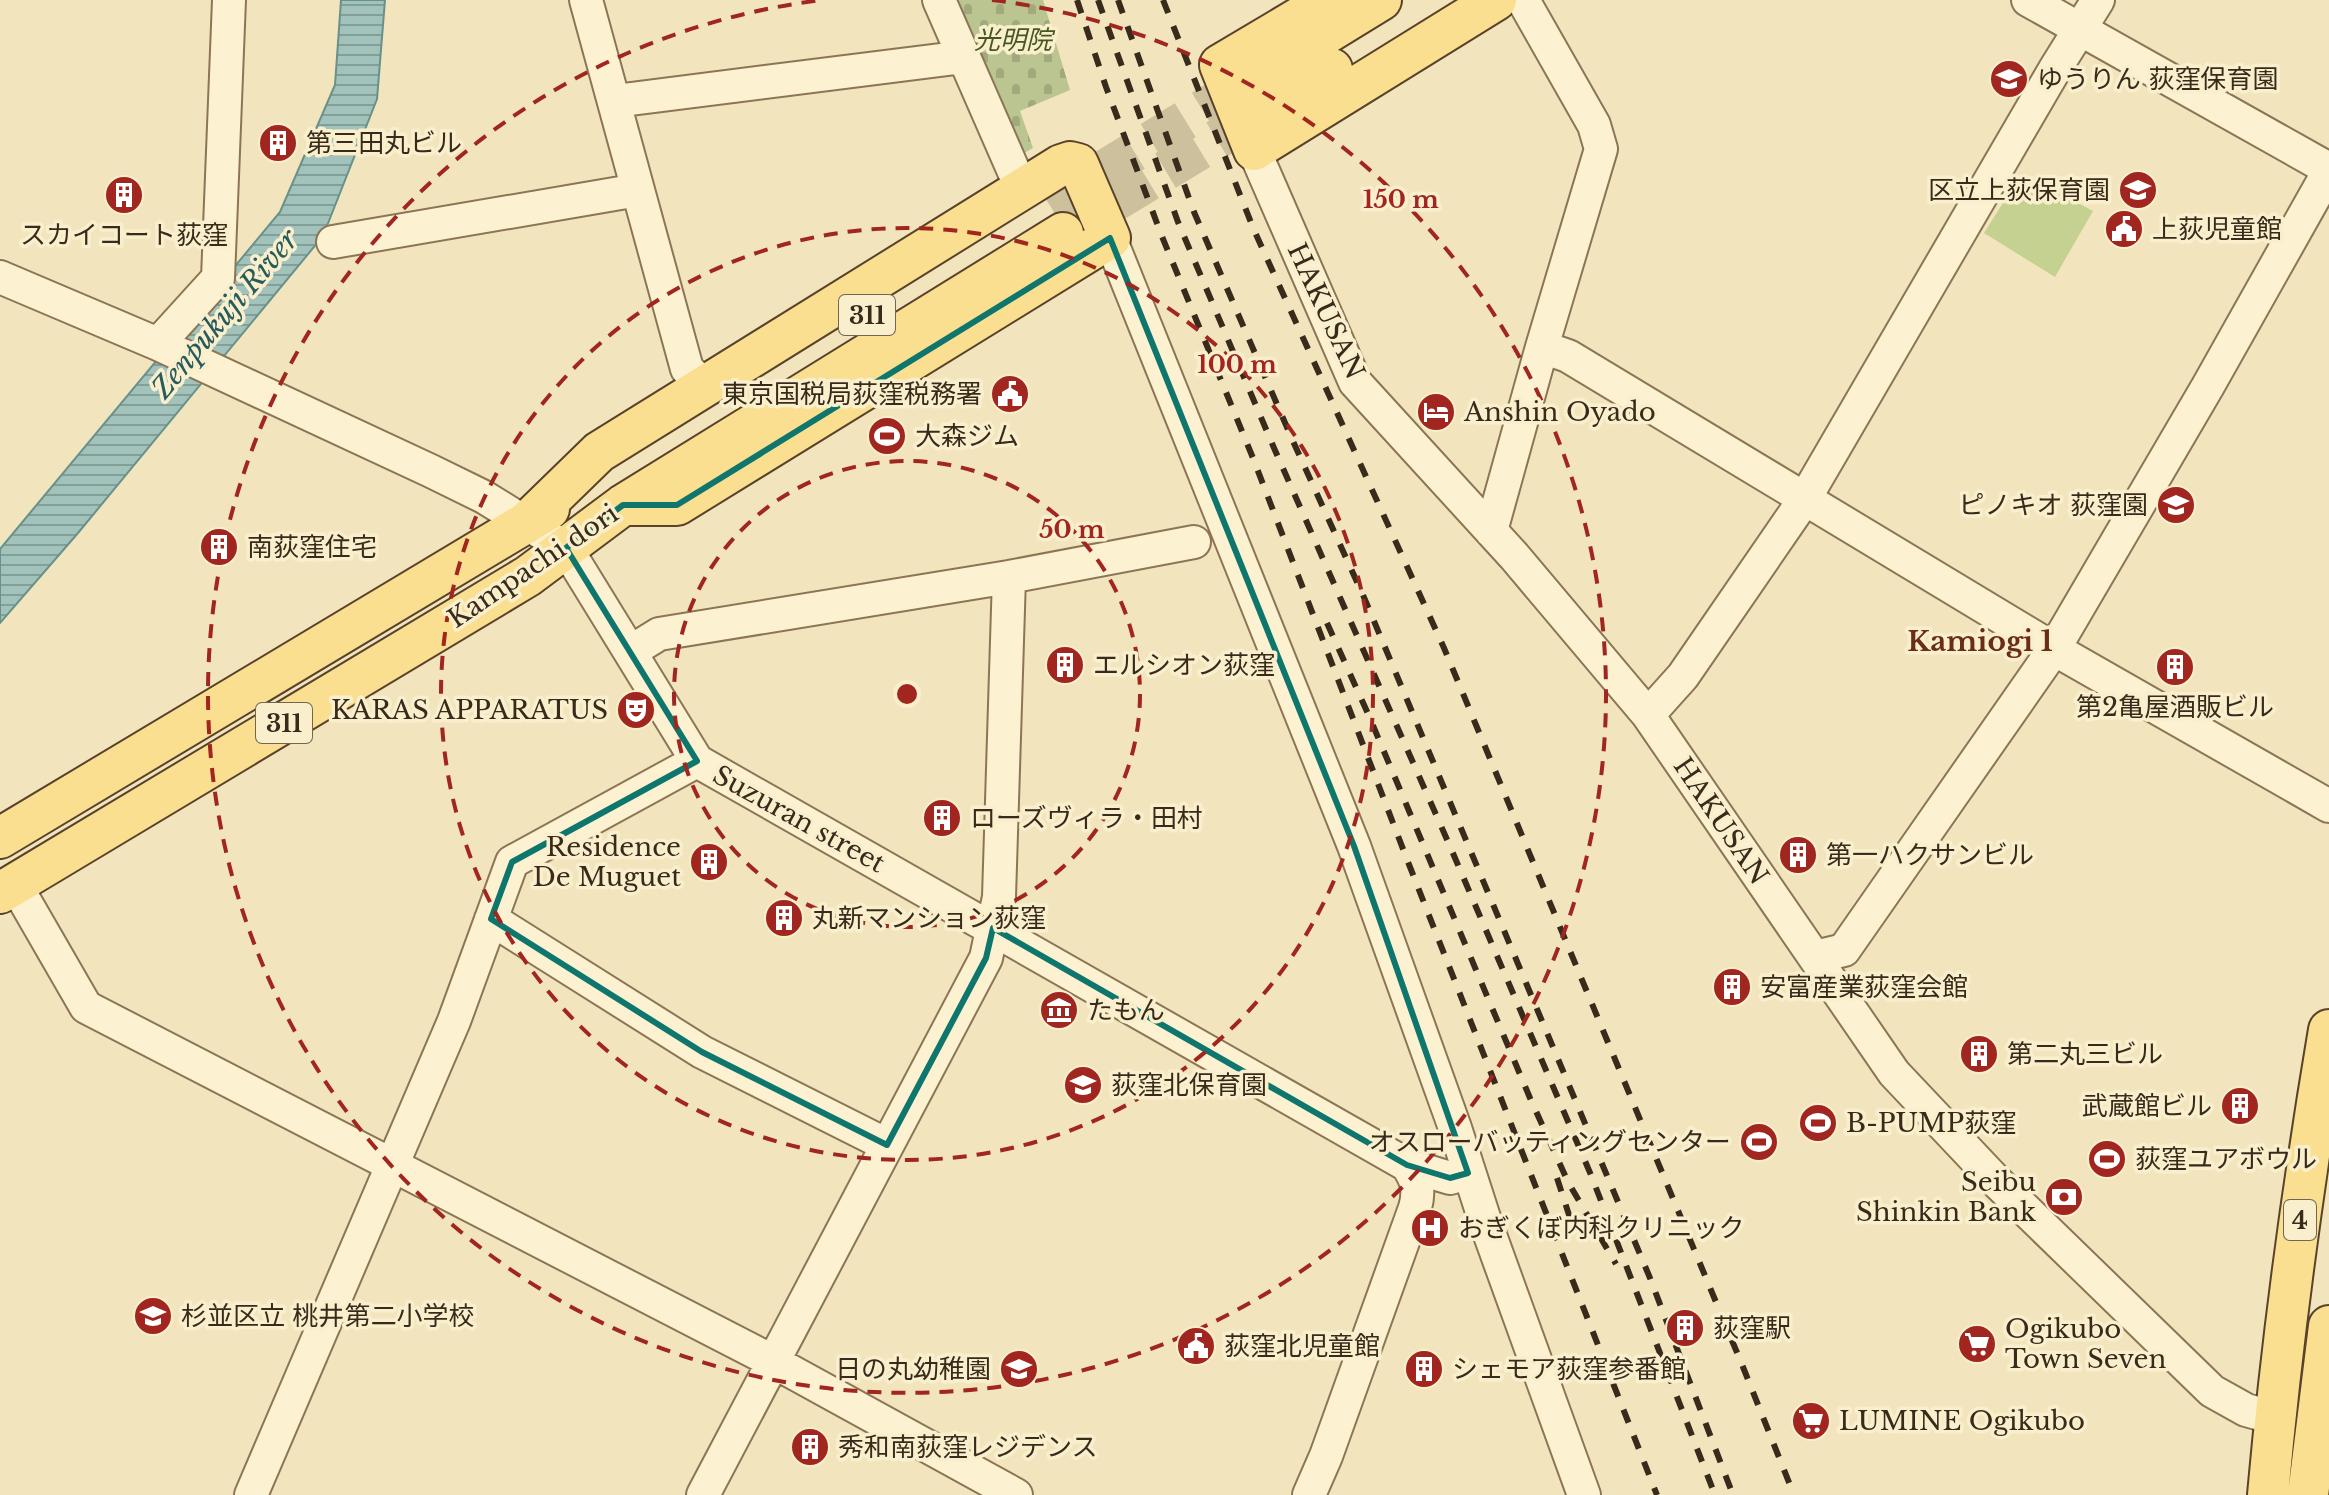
<svg xmlns="http://www.w3.org/2000/svg" width="2329" height="1495" font-family="'Libre Baskerville','Noto Sans JP',serif">
  <style>
    .grass { fill: #c5d190 }
    .cemetery { fill: url(#cemetery-stones) }
    .water { fill: url(#water-rules); stroke: #68918a; stroke-width: 2 }
    .lines { fill: none; stroke-linecap: round; stroke-linejoin: round }
    .major-tunnel { stroke: #cdc09d; stroke-width: 40; stroke-dasharray: 40 20; stroke-linecap: butt }
    .minor-casing { stroke: #8c7554; stroke-width: 36 }
    .major-casing { stroke: #59422a; stroke-width: 44 }
    .minor { stroke: #fcf2d1; stroke-width: 32 }
    .major { stroke: #fadf90; stroke-width: 40 }
    .rail { stroke: #392b1b; stroke-width: 6; stroke-dasharray: 14 14; stroke-linecap: butt }
    .marked { fill: none; stroke: #0f766e; stroke-width: 6; stroke-linejoin: round }
    .ring { fill: none; stroke: #a0261f; stroke-width: 4; stroke-dasharray: 14 10 }
    .labels { text-anchor: middle; dominant-baseline: central; stroke-width: 7; stroke-linejoin: round; paint-order: stroke }
    .shield { fill: #f9efcd; stroke: #736650; stroke-width: 2 }
    .shield-label { font-size: 24px; font-weight: bold; fill: #392b1b }
    .park-label { font-size: 26px; font-style: italic; fill: #46581f; stroke: #f9efcd }
    .poi-label { font-size: 26px; fill: #392b1b; stroke: #f9efcd; text-anchor: start }
    .street-label { font-size: 26px; fill: #392b1b; stroke: #f9efcd }
    .water-label { font-size: 28px; font-style: italic; fill: #285b5b; stroke: #f9efcd }
    .neighbourhood-label { font-size: 28px; font-weight: bold; fill: #6a2d16; stroke: #f9efcd }
    .centre { fill: #a0261f; stroke: #f9efcd; stroke-width: 4 }
    .ring-label { font-size: 24px; text-anchor: middle; font-weight: bold; fill: #a0261f; stroke: #f9efcd; stroke-width: 7; stroke-linejoin: round; paint-order: stroke }
  </style>
  <defs>
    <pattern id="cemetery-stones" width="16" height="16" patternUnits="userSpaceOnUse" patternTransform="scale(2)"><rect width="16" height="16" fill="#bbc591"/><path d="M2 7V4a2 2 0 0 1 4 0v3zM10 15v-3a2 2 0 0 1 4 0v3z" fill="#a2a97c"/></pattern>
    <pattern id="water-rules" width="6" height="5" patternUnits="userSpaceOnUse" patternTransform="scale(2)"><rect width="6" height="5" fill="#a1c3bb"/><path d="M0 2.5h6" fill="none" stroke="#849f97"/></pattern>
  </defs>
  <rect width="100%" height="100%" fill="#f2e5bd"/>
  <path class="grass" d="M2022,173l71,38 -38,66 -71,-44z"/>
  <path class="cemetery" d="M954,0h89l27,90 -50,21 13,37 -14,8z"/>
  <path class="water" d="M341,0h44l-8,99 -54,137 -245,297 -78,90v-74l280,-337 55,-127z"/>
  <g class="lines">
    <path class="major-tunnel" d="M1049,204l200,-123
      M1063,233l199,-121"/>
    <defs>
      <path id="minor" d="M586,0l101,369 18,17
        M939,0l80,183 -11,16
        M2028,0l301,169
        M615,101l349,-44
        M1254,150l101,232 159,174 134,159 246,358 104,110 214,208 34,19 29,8
        M1110,238l244,608 101,282 31,96 98,271
        M333,242l305,-52
        M0,277l158,67 273,127 53,26 82,51 131,213 710,404 43,13 18,-5
        M158,344l60,-66 11,-278
        M1542,347l26,9 486,293 275,157
        M1491,531l51,-184 59,-198 -7,-24 -71,-125
        M630,652l29,-18 350,-57 185,-35
        M1648,715l35,-39 121,-176 251,-431 43,-69
        M15,884l71,123 688,355 242,133
        M491,919l211,133 185,93
        M1815,957l29,-7 210,-301 154,-263 121,-215
        M251,1495l203,-474 58,-159 185,-101
        M703,1495l283,-537 13,-61 10,-320
        M1309,1495l17,-39 89,-248c5,-18 2,-28 -8,-43"/>
      <path id="major" d="M1329,0l-109,65 34,85 242,-150
        M1249,81l132,-81
        M1262,112l70,-43
        M525,524l74,-72 462,-287 9,-3 8,2 32,74 -433,267h-54
        M0,838l549,-329
        M0,893l528,-317 95,-71 440,-272
        M2268,1495c14,-156 35,-311 61,-465
        M2308,1495l21,-169"/>
    </defs>
    <use href="#minor" class="minor-casing"/>
    <use href="#major" class="major-casing"/>
    <use href="#minor" class="minor"/>
    <use href="#major" class="major"/>
    <path class="rail" d="M1077,0l29,87 55,147 92,224 155,404 249,633
      M1098,0l80,222 96,226 175,396 142,331 124,320
      M1118,0l76,212 98,227 71,156 287,683 83,217
      M1163,0l91,230 190,418 299,719 51,128
      M1327,623l42,93 161,382 38,84 48,82
      M1557,1178l13,40"/>
  </g>
  <path class="marked" d="M1110,238l244,608 114,327 -18,5 -43,-13 -414,-237 -7,30 -99,187 -185,-93 -211,-133 21,-57 185,-101 -131,-213 57,-43h54z"/>
  <g class="ring">
    <circle cx="907" cy="694" r="233"/>
    <circle cx="907" cy="694" r="466"/>
    <path d="M992 0A699 699 0 1 1 822 0"/>
  </g>
  <defs>
    <symbol id="school-disc" viewBox="-11 -11 22 22"><circle r="9.5" fill="#a0261f" stroke="#f9efcd"/><path d="M0-5L7-2L0 1L-7-2ZM-4 1L0 2.5L4 1V4Q0 6-4 4Z" fill="#fff"/></symbol>
    <symbol id="building-disc" viewBox="-11 -11 22 22"><circle r="9.5" fill="#a0261f" stroke="#f9efcd"/><path d="M-4-6H4V6H1V3H-1V6H-4ZM-2.5-4.3h1.7v1.8h-1.7ZM.8-4.3h1.7v1.8H.8ZM-2.5-1h1.7V.8h-1.7ZM.8-1h1.7V.8H.8Z" fill="#fff"/></symbol>
    <symbol id="civic-disc" viewBox="-11 -11 22 22"><circle r="9.5" fill="#a0261f" stroke="#f9efcd"/><path d="M-.6-6.5H3V-4.5H.6V-3L4-1V1h2V6H-6V1h2V-1L-.6-3ZM-1.2 2.5V6h2.4V2.5Z" fill="#fff"/></symbol>
    <symbol id="hotel-disc" viewBox="-11 -11 22 22"><circle r="9.5" fill="#a0261f" stroke="#f9efcd"/><path d="M-6-4.5h1.5V1H6V5H4.5V3h-9V5H-6ZM-4 0a1.8 1.8 0 1 1 3.6 0ZM.5 0V-2.5h3Q6-2.5 6 0Z" fill="#fff"/></symbol>
    <symbol id="stadium-disc" viewBox="-11 -11 22 22"><circle r="9.5" fill="#a0261f" stroke="#f9efcd"/><path d="M0-5a6.5 5 0 1 0 0 10a6.5 5 0 1 0 0-10ZM-3.5-1.8h7v3.6h-7Z" fill="#fff"/></symbol>
    <symbol id="theatre-disc" viewBox="-11 -11 22 22"><circle r="9.5" fill="#a0261f" stroke="#f9efcd"/><path d="M-5-5.5Q0-4 5-5.5V0Q5 5 0 6Q-5 5-5 0ZM-3.3-2.5H-1v1.5H-3.3ZM1-2.5H3.3v1.5H1ZM-2.8 1Q0 5.5 2.8 1Z" fill="#fff"/></symbol>
    <symbol id="museum-disc" viewBox="-11 -11 22 22"><circle r="9.5" fill="#a0261f" stroke="#f9efcd"/><path d="M0-6L6-3V-2H-6V-3ZM-5-1h2V3h-2ZM-1-1h2V3h-2ZM3-1h2V3H3ZM-6 4H6V6H-6Z" fill="#fff"/></symbol>
    <symbol id="bank-disc" viewBox="-11 -11 22 22"><circle r="9.5" fill="#a0261f" stroke="#f9efcd"/><path d="M-6-4H6V4H-6ZM0-2.3a2.3 2.3 0 1 0 0 4.6a2.3 2.3 0 1 0 0-4.6Z" fill="#fff"/></symbol>
    <symbol id="hospital-disc" viewBox="-11 -11 22 22"><circle r="9.5" fill="#a0261f" stroke="#f9efcd"/><path d="M-5-5h3v3.5h4V-5h3V5h-3V1.5h-4V5h-3Z" fill="#fff"/></symbol>
    <symbol id="supermarket-disc" viewBox="-11 -11 22 22"><circle r="9.5" fill="#a0261f" stroke="#f9efcd"/><path d="M-6-5.5h2.5l.6 2H6L4.5 2H-2.5L-4.4-4H-6ZM-1.5 3.2a1.3 1.3 0 1 0 .1 0ZM3 3.2a1.3 1.3 0 1 0 .1 0Z" fill="#fff"/></symbol>
  </defs>
  <g fill-rule="evenodd">
    <use href="#school-disc" x="1987" y="57" width="44" height="44"/>
    <use href="#building-disc" x="256" y="121" width="44" height="44"/>
    <use href="#school-disc" x="2116" y="168" width="44" height="44"/>
    <use href="#building-disc" x="102" y="173" width="44" height="44"/>
    <use href="#civic-disc" x="2102" y="207" width="44" height="44"/>
    <use href="#civic-disc" x="988" y="372" width="44" height="44"/>
    <use href="#hotel-disc" x="1414" y="390" width="44" height="44"/>
    <use href="#stadium-disc" x="865" y="414" width="44" height="44"/>
    <use href="#school-disc" x="2154" y="483" width="44" height="44"/>
    <use href="#building-disc" x="197" y="525" width="44" height="44"/>
    <use href="#building-disc" x="1043" y="643" width="44" height="44"/>
    <use href="#building-disc" x="2153" y="645" width="44" height="44"/>
    <use href="#theatre-disc" x="614" y="688" width="44" height="44"/>
    <use href="#building-disc" x="920" y="796" width="44" height="44"/>
    <use href="#building-disc" x="1776" y="833" width="44" height="44"/>
    <use href="#building-disc" x="687" y="840" width="44" height="44"/>
    <use href="#building-disc" x="762" y="896" width="44" height="44"/>
    <use href="#building-disc" x="1710" y="965" width="44" height="44"/>
    <use href="#museum-disc" x="1037" y="988" width="44" height="44"/>
    <use href="#building-disc" x="1957" y="1032" width="44" height="44"/>
    <use href="#school-disc" x="1061" y="1063" width="44" height="44"/>
    <use href="#building-disc" x="2218" y="1084" width="44" height="44"/>
    <use href="#stadium-disc" x="1796" y="1101" width="44" height="44"/>
    <use href="#stadium-disc" x="1737" y="1120" width="44" height="44"/>
    <use href="#stadium-disc" x="2085" y="1137" width="44" height="44"/>
    <use href="#bank-disc" x="2042" y="1175" width="44" height="44"/>
    <use href="#hospital-disc" x="1408" y="1206" width="44" height="44"/>
    <use href="#school-disc" x="131" y="1294" width="44" height="44"/>
    <use href="#building-disc" x="1663" y="1306" width="44" height="44"/>
    <use href="#supermarket-disc" x="1955" y="1322" width="44" height="44"/>
    <use href="#civic-disc" x="1174" y="1324" width="44" height="44"/>
    <use href="#school-disc" x="997" y="1347" width="44" height="44"/>
    <use href="#building-disc" x="1402" y="1347" width="44" height="44"/>
    <use href="#supermarket-disc" x="1789" y="1399" width="44" height="44"/>
    <use href="#building-disc" x="788" y="1425" width="44" height="44"/>
  </g>
  <g class="labels">
    <g class="shield">
      <rect x="839" y="295" width="56" height="40" rx="6"/>
      <rect x="256" y="703" width="56" height="40" rx="6"/>
      <rect x="2284" y="1200" width="32" height="40" rx="6"/>
    </g>
    <g class="shield-label">
      <text x="867" y="315">311</text>
      <text x="284" y="723">311</text>
      <text x="2300" y="1220">4</text>
    </g>
    <g class="park-label">
      <text x="1013" y="40">光明院</text>
    </g>
    <g class="poi-label">
      <text x="2037" y="79">ゆうりん 荻窪保育園</text>
      <text x="306" y="143">第三田丸ビル</text>
      <text x="2110" y="190" text-anchor="end">区立上荻保育園</text>
      <text x="2152" y="229">上荻児童館</text>
      <text x="124" y="235" text-anchor="middle">スカイコート荻窪</text>
      <text x="982" y="394" text-anchor="end">東京国税局荻窪税務署</text>
      <text x="1464" y="412">Anshin Oyado</text>
      <text x="915" y="436">大森ジム</text>
      <text x="2148" y="505" text-anchor="end">ピノキオ 荻窪園</text>
      <text x="247" y="547">南荻窪住宅</text>
      <text x="1093" y="665">エルシオン荻窪</text>
      <text x="2175" y="707" text-anchor="middle">第2亀屋酒販ビル</text>
      <text x="608" y="710" text-anchor="end">KARAS APPARATUS</text>
      <text x="970" y="818">ローズヴィラ・田村</text>
      <text x="681" y="847" text-anchor="end">Residence<tspan x="681" dy="30">De Muguet</tspan></text>
      <text x="1826" y="855">第一ハクサンビル</text>
      <text x="812" y="918">丸新マンション荻窪</text>
      <text x="1760" y="987">安富産業荻窪会館</text>
      <text x="1087" y="1010">たもん</text>
      <text x="2007" y="1054">第二丸三ビル</text>
      <text x="1111" y="1085">荻窪北保育園</text>
      <text x="2212" y="1106" text-anchor="end">武蔵館ビル</text>
      <text x="1846" y="1123">B-PUMP荻窪</text>
      <text x="1731" y="1142" text-anchor="end">オスローバッティングセンター</text>
      <text x="2135" y="1159">荻窪ユアボウル</text>
      <text x="2036" y="1182" text-anchor="end">Seibu<tspan x="2036" dy="30">Shinkin Bank</tspan></text>
      <text x="1458" y="1228">おぎくぼ内科クリニック</text>
      <text x="181" y="1316">杉並区立 桃井第二小学校</text>
      <text x="1713" y="1328">荻窪駅</text>
      <text x="2005" y="1329">Ogikubo<tspan x="2005" dy="30">Town Seven</tspan></text>
      <text x="1224" y="1346">荻窪北児童館</text>
      <text x="991" y="1369" text-anchor="end">日の丸幼稚園</text>
      <text x="1452" y="1369">シェモア荻窪参番館</text>
      <text x="1839" y="1421">LUMINE Ogikubo</text>
      <text x="838" y="1447">秀和南荻窪レジデンス</text>
    </g>
    <g class="street-label">
      <text transform="translate(1326 311) rotate(65)">HAKUSAN</text>
      <text transform="translate(533 566) rotate(-34)">Kampachi dori</text>
      <text transform="translate(799 819) rotate(29)">Suzuran street</text>
      <text transform="translate(1721 821) rotate(56)">HAKUSAN</text>
    </g>
    <g class="water-label">
      <text transform="translate(225 314) rotate(-50)">Zenpukuji River</text>
    </g>
    <g class="neighbourhood-label">
      <text x="1980" y="641">Kamiogi 1</text>
    </g>
  </g>
  <circle cx="907" cy="694" r="12" class="centre"/>
  <g class="ring-label">
    <text x="1401" y="208">150 m</text>
    <text x="1237" y="373">100 m</text>
    <text x="1072" y="538">50 m</text>
  </g>
</svg>
